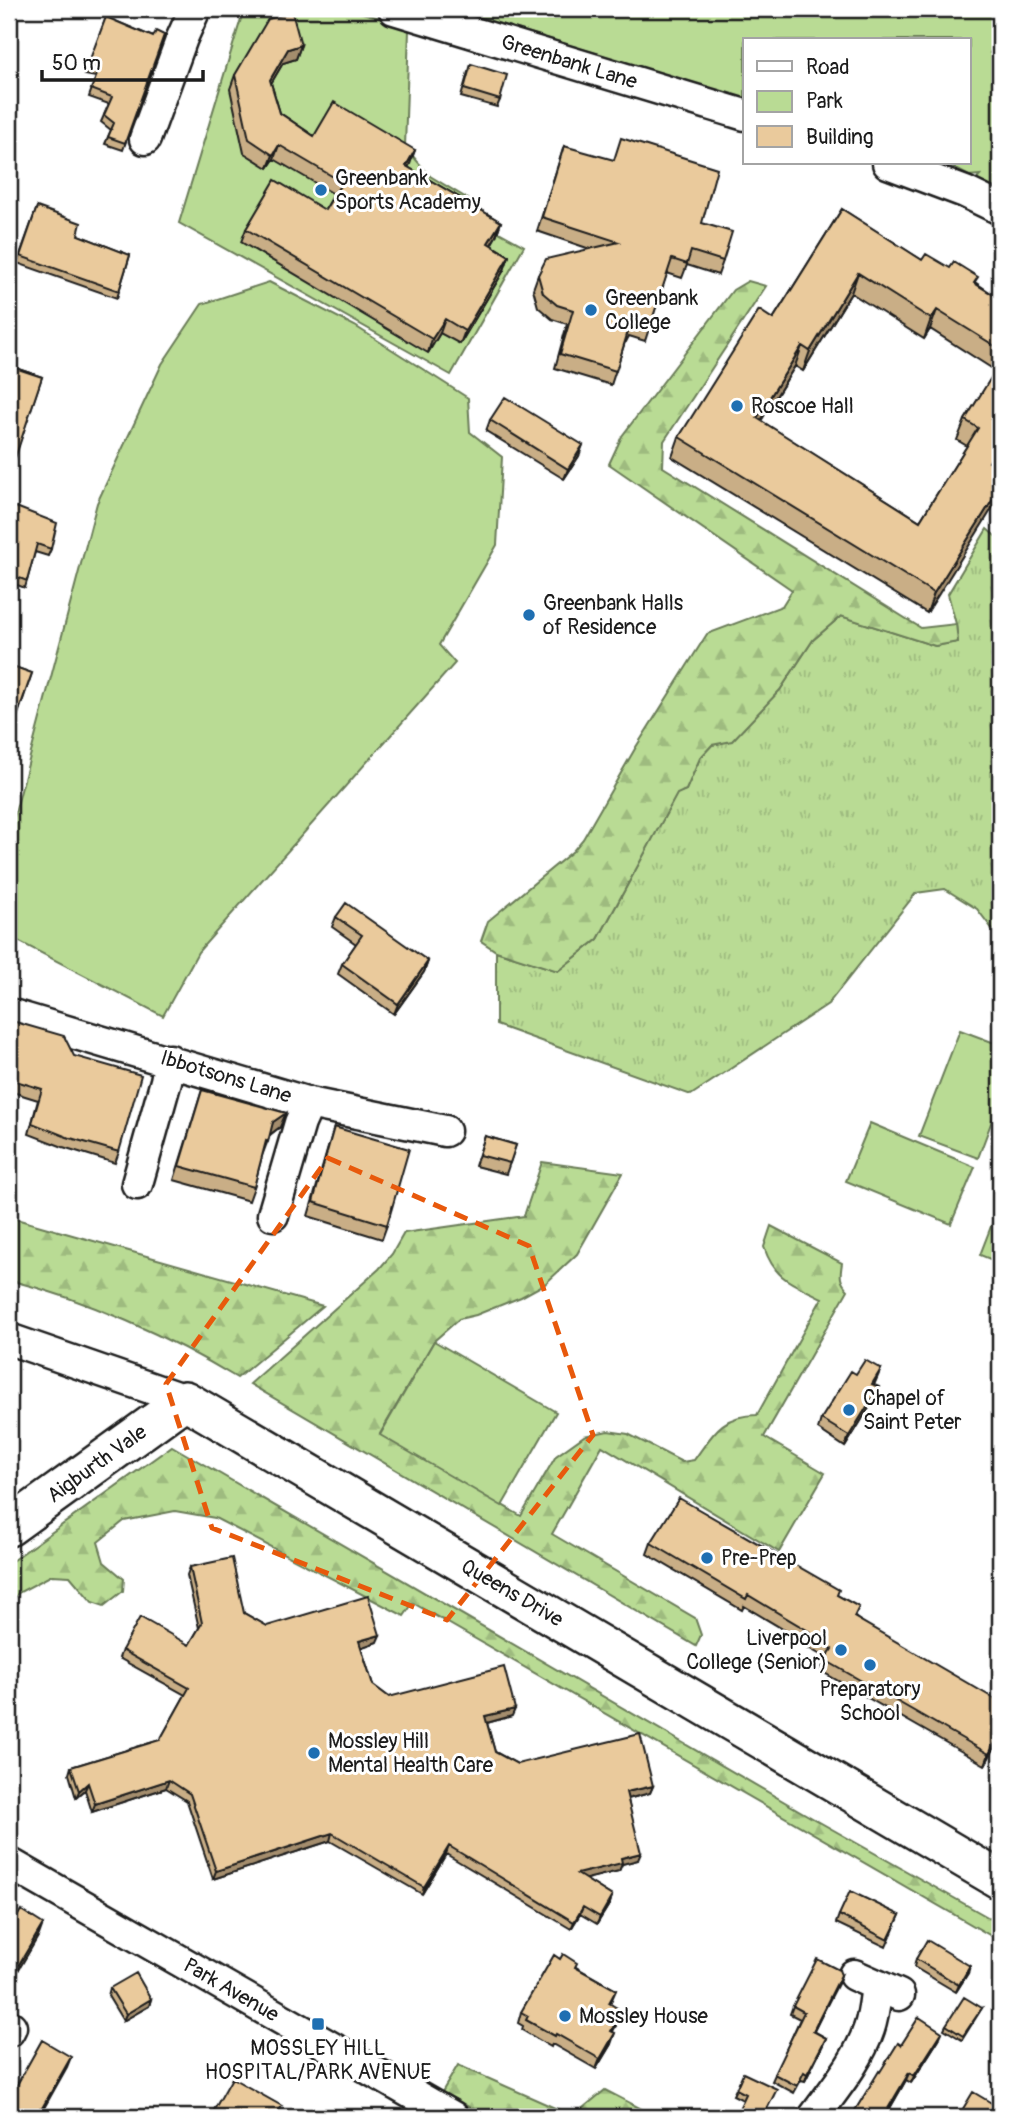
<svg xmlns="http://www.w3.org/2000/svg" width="1009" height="2126" font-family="Pangolin,sans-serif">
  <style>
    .grass { fill: url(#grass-tufts); stroke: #6a7c58; stroke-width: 2 }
    .forest { fill: url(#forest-firs); stroke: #6a7c58; stroke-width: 2 }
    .green { fill: #b9db94; stroke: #6a7c58; stroke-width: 2 }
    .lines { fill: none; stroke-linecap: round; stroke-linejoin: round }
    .minor-casing { stroke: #1c1c1c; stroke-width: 35 }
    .major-casing { stroke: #1c1c1c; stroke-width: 42 }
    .minor { stroke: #fff; stroke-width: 30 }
    .major { stroke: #fff; stroke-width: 37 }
    .wall { fill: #c9ae86; stroke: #1c1c1c; stroke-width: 2; fill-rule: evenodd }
    .shaded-wall { fill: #a48d6d; stroke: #1c1c1c; stroke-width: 2 }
    .building { fill: #eaca9c; stroke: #1c1c1c; stroke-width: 2 }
    .marked { fill: none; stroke: #e8590c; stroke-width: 5; stroke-dasharray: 14 9; stroke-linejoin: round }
    .poi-dot { fill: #1f6fb2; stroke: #fff; stroke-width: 2.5 }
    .labels { text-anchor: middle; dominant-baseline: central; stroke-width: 6; stroke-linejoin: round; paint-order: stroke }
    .street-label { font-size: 21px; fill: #1c1c1c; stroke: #fff }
    .poi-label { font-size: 21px; fill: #1c1c1c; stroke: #fff; text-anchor: start }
  </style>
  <defs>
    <pattern id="grass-tufts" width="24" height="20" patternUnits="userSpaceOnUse" patternTransform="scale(1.75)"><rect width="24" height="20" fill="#b9db94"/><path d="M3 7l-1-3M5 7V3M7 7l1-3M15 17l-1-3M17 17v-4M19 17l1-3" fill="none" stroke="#9ebb7f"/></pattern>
    <pattern id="forest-firs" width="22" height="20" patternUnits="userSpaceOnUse" patternTransform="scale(1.75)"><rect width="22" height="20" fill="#b9db94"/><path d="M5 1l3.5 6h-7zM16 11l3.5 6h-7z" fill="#9ebb7f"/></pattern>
  </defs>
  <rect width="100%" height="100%" fill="#fff"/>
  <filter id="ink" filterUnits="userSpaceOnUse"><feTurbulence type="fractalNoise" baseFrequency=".0143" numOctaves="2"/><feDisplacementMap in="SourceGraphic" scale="14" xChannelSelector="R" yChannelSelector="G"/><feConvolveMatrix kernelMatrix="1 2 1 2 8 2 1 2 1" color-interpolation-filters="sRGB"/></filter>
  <g filter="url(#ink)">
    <path class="grass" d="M987,529l13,11v399l-23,-30 -32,-20 -29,4 -88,111 -137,91 -195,-70v-74l62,20 40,-32 79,-146 9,-3 14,-32 12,-13 20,-5 48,-50 33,-50 28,-24 94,30 23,-4 -2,-18 -8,-30z"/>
    <path class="forest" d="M748,281l18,5 -102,155 -1,26 258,161 35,-4 2,18 -23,4 -94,-30 -28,24 -33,50 -48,51 -20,4 -12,13 -14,32 -9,4 -79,145 -40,32 -62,-20 -15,-10 7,-20 85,-70 10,-12 53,-92 71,-113 75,-28 10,-16 -183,-126 13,-28 111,-146z
      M542,1162l81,11 -46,81 -32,30 -24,13 -45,18 -17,4 -25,22 -54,93 141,82 35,-60 28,-20 24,-5 20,3 54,28 12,-2c19,-26 27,-45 63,-45l65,-117c-30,-15 -47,-18 -58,-51l7,-21 71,37c-2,12 -3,18 6,27l-84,147 61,36 -46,79 -177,-106 -50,88 143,84 6,17 -5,11 -446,-262 129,-115 13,-15 12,-21 120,-17z
      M9,1217l314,89 -86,72c-69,-42 -150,-78 -228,-98z
      M172,1446l642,373 186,105v17l-587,-338 -9,13 -189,-98 -40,-7 -51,10 -26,21 6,20 20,17 -1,12 -19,15 -12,-4 -22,-26 -18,-1 -34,18 -9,12v-42z
      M458,2065l115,51 32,-26 50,26 -168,1 -45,-25z"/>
    <path class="green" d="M244,9h104l36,10 25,11 -4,117 25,29 46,28 -6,12 54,30 -73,129 -272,-152z
      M469,9h531v29l-10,15 10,6v150l-35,-17 15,-17 -11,1 -24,-13h24v-123h-224v59l-277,-85z
      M269,282l86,44 113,72 2,34 32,25 -5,88 -58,100 16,18 -257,289 -35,64 -151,-78 -3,-102 88,-333 65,-139 40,-60z
      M960,1030l40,15v54l-22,59 -59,-22z
      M870,1123l105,44 -24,57 -105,-43z
      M1000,1203v60l-20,-8z
      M434,1341l122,71 -54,94 -122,-71z"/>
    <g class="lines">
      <defs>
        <path id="minor" d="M394,9l351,106
          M145,139l37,-101 13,-29
          M888,163l77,29 35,17
          M9,1014l300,89 136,28
          M137,1184l29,-103 4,-21
          M273,1215l27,-92 9,-20
          M9,1339l176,61
          M9,1863l444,254
          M854,1975l45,20
          M9,2026l2,1 -2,4
          M814,2117c20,-28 44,-55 55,-88 5,-14 6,-29 8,-44"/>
        <path id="major" d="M9,1527l176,-127 815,480"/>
      </defs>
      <use href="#minor" class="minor-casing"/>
      <use href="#major" class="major-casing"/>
      <use href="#minor" class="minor"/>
      <use href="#major" class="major"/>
    </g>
    <path class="wall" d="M106,17l47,20 11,-2 -41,115 -18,-6 6,-14 -10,-8 8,-18 -20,-7 7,-20 -11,-2z
      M301,45l-5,14 -13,4 -12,20 9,30 34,23 101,14 -7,17 93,55 -5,14 -5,9 18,11 -5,14 -44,74 -20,-11 -12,20 -187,-111 5,-13 79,-19 9,-16 -60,-35 -6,9 -24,-15 -14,-64 5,-14z
      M468,72l32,28 -3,7 -36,-10z
      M564,146l138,77 21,38 -5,14 -31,-10 -5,13 -15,-5 -22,68 -16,-5 -3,6h-1l-14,43 -56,-17 12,-44 -15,-5 -14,-12 -5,-18 5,-14 52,-26 -53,-18z
      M37,207l41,28 52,20 -13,43 -100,-35z
      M842,209l80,51 54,23 24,16v153l-8,13 -65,148 -255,-156 7,-20 94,-118zM851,293l73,46 6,-10 66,42 -31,49 -8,20 10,6 -47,75 -159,-100 34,-55 8,5z
      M9,366l33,11 -31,91h-2z
      M490,420l89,36 -15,23 -78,-48z
      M9,519l42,30 -3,7 -13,-4 -10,36 -16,-6z
      M9,665l23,8 -22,65h-1z
      M336,917l92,44 -4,11 -30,42 -56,-40 4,-10 14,-20 -24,-17z
      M9,1024l110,128 -4,11 -52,-16 -34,-13 9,-34 -29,-9z
      M202,1090l78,37 -10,8 -8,21 -8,31 -5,14 -75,-21z
      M334,1127l53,98 -5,14 -74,-23z
      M485,1136l31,9 -10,29 -31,-8z
      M881,1369l-7,16 1,13 -30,49 -27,-18 3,-10 35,-45z
      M651,1543l186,52 18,22 145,121 -15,27 -164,-94 5,-13 -21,-12 1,-3 -62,-37 -2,4 -95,-56z
      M190,1567l54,46 23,13 110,16 -16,5 12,38 16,12 123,19 -25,7 8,29 22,12 136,22 -3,7 -22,6 10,61 -16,4 -3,7 -34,8 27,17 -2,7 -13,21 -17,-10 -9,15 -125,-75 -24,40 -92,-53 -117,38 -26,-78 -21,-13 -74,24 -7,-22 -9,8 -7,-24 2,-7 89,-27 25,-45 -66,-37 3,-8 67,-5 10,-17 -12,-53z
      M839,1915h61l-14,32 -50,-24z
      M916,1959l52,14 -12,19 -42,-25z
      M576,1967l40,23 -6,14 8,18 -6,10 -1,12 -15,25 -44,-25 -1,3 -29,-17 1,-4 -5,-3 3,-11z
      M841,1975l-27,56 12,7 -21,43 -4,-1 -7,13 -22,-12 28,-62 -10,-5 3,-8z
      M110,1988l41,11 -2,7 -26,15 -15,-25z
      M982,2008l-20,32 -18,-11 2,-4z
      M939,2039l-28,44 -5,-3 -21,37h-34l29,-45 21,-27z
      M736,2089l38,7 -31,4 -10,-5z"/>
    <path class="shaded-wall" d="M301,45l-5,14 -13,4 -18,31 5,-14 18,-31z
      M279,145l-5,14 -6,9 5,-13z
      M415,150l-5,14 -9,16 5,-14z
      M501,222l-5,14 -12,21 4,-14z
      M509,256l-5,14 -44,74 5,-13z
      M858,273l-7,20 -48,78 7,-20z
      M937,310l-7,19 -6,10 7,-20z
      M445,319l-5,14 -12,20 4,-14z
      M802,346l-7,20 -45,72 7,-20z
      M1000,444v8l-19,30 8,-20z
      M583,445l-4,11 -15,23 4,-10z
      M1000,488v8l-73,117 7,-20z
      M428,961l-4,11 -30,42 4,-10z
      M286,1113l-6,14 -12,9 5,-14z
      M879,1387l-4,11 -30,49 4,-11z
      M380,1635l-3,7 -20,7 2,-8z
      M515,1709l-3,7 -29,8 2,-8z
      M1000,1734v4l-15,27 4,-11z
      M169,1780l-3,8 -74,24 3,-8z
      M88,1783l-3,7 -9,8 3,-7z
      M653,1786l-3,7 -27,7 3,-8z
      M332,1833l-2,8 -117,38 3,-8z
      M449,1846l-3,8 -24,40 2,-7z
      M641,1853l-3,7 -16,4 -3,7 -45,11 3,-8 44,-16z
      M612,1896l-2,7 -13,21 3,-7z
      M583,1907l-3,7 -9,15 3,-7z
      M43,1924l-4,11 -30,51v-5z
      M970,1966l-2,7 -12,19 3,-7z
      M841,1975l-2,7 -29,56 3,-7z
      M151,1999l-2,7 -26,15 3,-7z
      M622,2011l-4,11 -11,20 4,-11z
      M942,2032l-3,7 -28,44 3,-7z
      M615,2033l-4,11 -15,25 4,-10z
      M826,2038l-3,7 -18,36 2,-7z
      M71,2057l-4,10 -28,50h-2z
      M909,2073l-3,7 -21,37h-2z"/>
    <path class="building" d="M292,12l9,33 -13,4 -18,31 10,33 34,23 20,-34 81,48 -9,16 95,56 -13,21 21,13 -44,75 -20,-12 -13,20 -186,-110 29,-49 50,30 17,-28 -63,-37 -6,10 -24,-16 -14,-64 33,-56z
      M106,17l47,20 3,-6 8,4 -39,108 -17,-6 6,-14 -10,-8 8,-18 -21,-8 8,-19 -12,-3z
      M471,64l36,11 -7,25 -36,-11z
      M621,138l96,30 -15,55 30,9 -9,29 -32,-10 -4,13 -15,-5 -22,67 -17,-5 -1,7h-3l-13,43 -56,-17 13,-44 -16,-5 -14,-12 -5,-18 8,-16 73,-17 -77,-25 22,-71 50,14z
      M37,207l44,16 -3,12 52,20 -11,36 -99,-35z
      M842,209l80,51 4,-6 24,14 4,-6 24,15 -4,6 26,16v50l-63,-39 -6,9 -73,-46 -48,78 -8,-5 -45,72 163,103 58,-93 -13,-8 35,-57v81l-11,18 11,7v19l-66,105 -255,-156 80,-127 14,9z
      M9,366l33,11 -28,84 -5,-1z
      M505,397l78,48 -15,24 -78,-49z
      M16,507l41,16 -6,26 -14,-5 -10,37 -18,-7v-55z
      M9,665l23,8 -20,57 -3,-1z
      M346,903l82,58 -30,43 -56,-40 20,-29 -26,-18z
      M12,1021l52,15 10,20 67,19 -22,77 -52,-15 -35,-14 10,-34 -33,-10v-55l2,1z
      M202,1090l84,23 -13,9 -5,20 -2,-1 -12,46 -75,-21z
      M334,1127l75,22 -22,76 -74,-23z
      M485,1136l31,9 -6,18 -31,-8z
      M865,1360l16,9 -9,15 7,3 -30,49 -28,-17 30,-48 5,3z
      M679,1498l160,92 -2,5 22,12 -5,10 146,85v32l-11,20 -164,-94 7,-11 -23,-14 1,-3 -62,-37 -2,4 -95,-56z
      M232,1558l12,55 23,13 101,-30 12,39 -21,6 14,44 16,12 115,-30 11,42 -30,7 10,36 22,12 123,-30 13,52 -27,6 15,61 -20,5 1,5 -45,11 35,22 -12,21 -17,-10 -9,15 -125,-76 -25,41 -92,-54 -116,38 -26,-77 -21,-14 -74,24 -7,-21 -9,8 -8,-24 89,-27 29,-52 -67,-38 18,-33 49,28 13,-22 -12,-56z
      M850,1891l50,24 -12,25 -49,-25z
      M21,1910l22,14 -34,57v-69l8,5z
      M927,1940l43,26 -11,19 -43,-26z
      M563,1954l14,9 -2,4 41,23 -7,13 13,8 -11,20 4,2 -15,26 -44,-25 -1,2 -29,-16 2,-4 -7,-4 33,-57 6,4z
      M817,1959l22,11 2,5 -28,56 13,7 -19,36 -3,-2 -7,14 -23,-12 30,-62 -11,-6z
      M136,1973l15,26 -25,15 -16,-26z
      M964,1997l18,11 -19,28 -17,-11z
      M919,2017l23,15 -28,44 -5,-3 -26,44h-32l28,-46 1,1 18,-29 3,2z
      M42,2040l29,17 -34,60h-28v-18z
      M743,2073l34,16 -14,28h-28l11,-23 -10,-5z
      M232,2078l50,28 -7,11h-65z
      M973,2092l27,16v9h-42z"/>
  </g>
  <path class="marked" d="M328,1158l201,88 64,189 -146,185 -235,-92 -46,-144z"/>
  <g class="poi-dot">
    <circle cx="321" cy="190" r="7"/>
    <circle cx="591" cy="310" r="7"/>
    <circle cx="737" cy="406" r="7"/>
    <circle cx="529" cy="615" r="7"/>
    <circle cx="849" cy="1410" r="7"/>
    <circle cx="707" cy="1558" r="7"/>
    <circle cx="841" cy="1650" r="7"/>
    <circle cx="870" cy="1665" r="7"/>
    <circle cx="314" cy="1753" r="7"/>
    <circle cx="565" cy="2016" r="7"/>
    <rect x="311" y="2017" width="14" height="14" rx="3.5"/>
  </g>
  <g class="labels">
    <g class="street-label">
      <text transform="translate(569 62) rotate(17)">Greenbank Lane</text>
      <text transform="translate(226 1077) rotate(17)">Ibbotsons Lane</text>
      <text transform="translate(97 1464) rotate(-36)">Aigburth Vale</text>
      <text transform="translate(512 1593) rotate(30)">Queens Drive</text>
      <text transform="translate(231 1990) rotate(30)">Park Avenue</text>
    </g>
    <g class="poi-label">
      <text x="335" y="178">Greenbank<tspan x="335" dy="24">Sports Academy</tspan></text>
      <text x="605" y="298">Greenbank<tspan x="605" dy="24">College</tspan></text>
      <text x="751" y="406">Roscoe Hall</text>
      <text x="543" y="603">Greenbank Halls<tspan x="543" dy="24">of Residence</tspan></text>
      <text x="863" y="1398">Chapel of<tspan x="863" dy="24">Saint Peter</tspan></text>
      <text x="721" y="1558">Pre-Prep</text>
      <text x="827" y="1638" text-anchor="end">Liverpool<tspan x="827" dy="24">College (Senior)</tspan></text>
      <text x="870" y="1689" text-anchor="middle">Preparatory<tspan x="870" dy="24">School</tspan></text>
      <text x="328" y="1741">Mossley Hill<tspan x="328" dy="24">Mental Health Care</tspan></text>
      <text x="579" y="2016">Mossley House</text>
      <text x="318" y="2048" text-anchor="middle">MOSSLEY HILL<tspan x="318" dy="24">HOSPITAL/PARK AVENUE</tspan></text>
    </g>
  </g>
  <rect width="1009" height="2126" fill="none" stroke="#fff" stroke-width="35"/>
  <rect x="18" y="18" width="974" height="2091" fill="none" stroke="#1c1c1c" stroke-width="2.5" filter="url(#ink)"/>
  <rect x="743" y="38" width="228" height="126" fill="#ffffff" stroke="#a4a4a4" stroke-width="2"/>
  <rect x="757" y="61" width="35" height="10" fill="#ffffff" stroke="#a4a4a4" stroke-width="2"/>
  <text x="806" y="74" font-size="21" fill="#1c1c1c">Road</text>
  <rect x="757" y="91" width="35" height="21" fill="#b9db94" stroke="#a4a4a4" stroke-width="2"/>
  <text x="806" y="108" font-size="21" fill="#1c1c1c">Park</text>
  <rect x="757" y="126" width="35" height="21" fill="#eaca9c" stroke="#a4a4a4" stroke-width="2"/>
  <text x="806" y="144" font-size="21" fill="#1c1c1c">Building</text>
  <path d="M42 70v10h161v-10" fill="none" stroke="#1c1c1c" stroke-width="3.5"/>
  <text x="52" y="70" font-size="21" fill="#1c1c1c" stroke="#ffffff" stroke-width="5" paint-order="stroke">50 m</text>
</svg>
